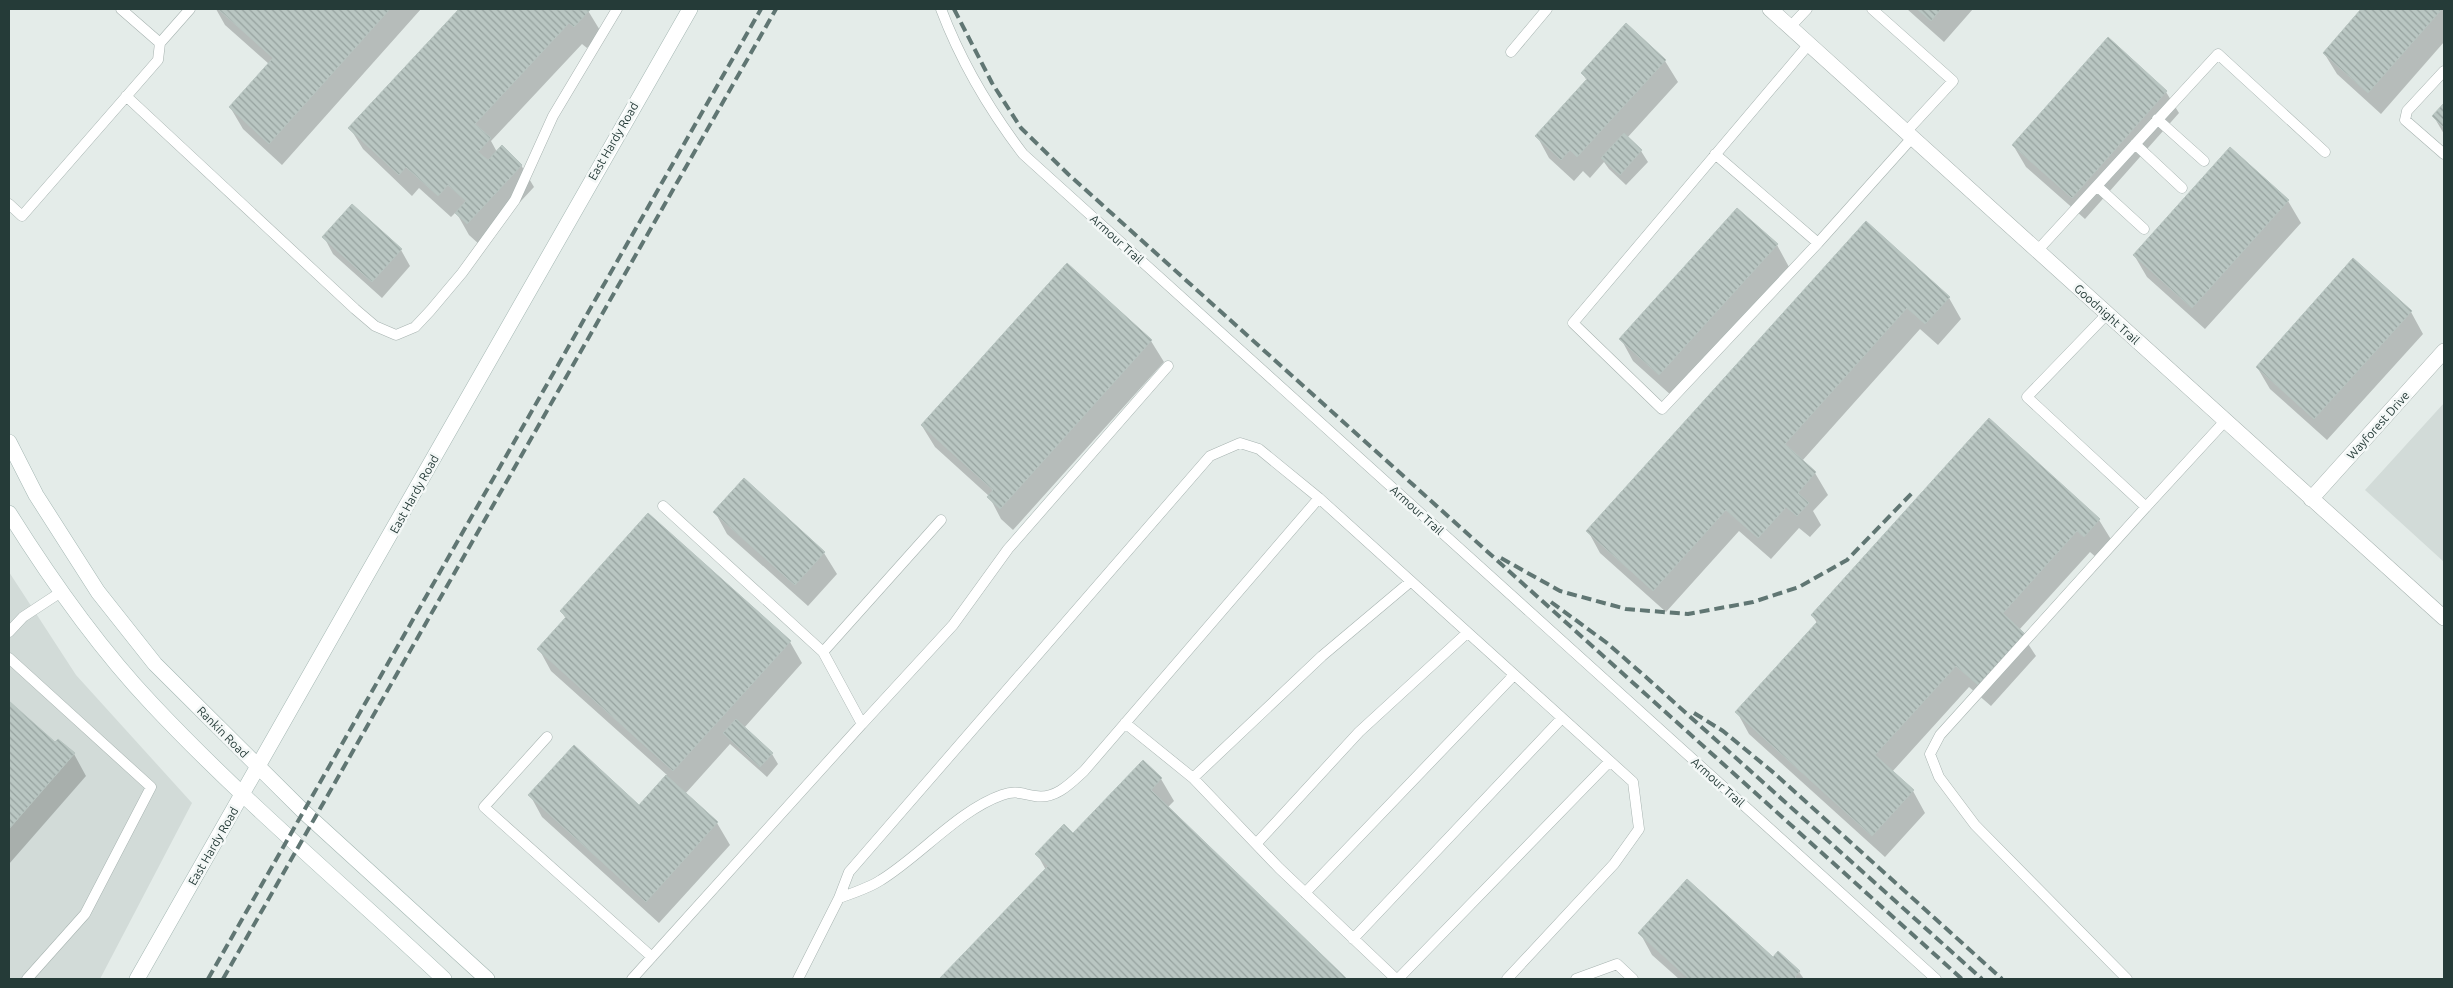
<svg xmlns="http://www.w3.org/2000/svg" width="2453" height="988" font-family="Ubuntu,sans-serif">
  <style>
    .built { fill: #d2dbd8 }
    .shadow { fill: #0003 }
    .building { fill: url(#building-back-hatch); stroke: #b7c4c0 }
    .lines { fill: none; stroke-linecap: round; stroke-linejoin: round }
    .service-casing { stroke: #a7b3b0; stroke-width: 11 }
    .tertiary-casing { stroke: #a7b3b0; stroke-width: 16 }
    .secondary-casing { stroke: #a3b6b2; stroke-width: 16 }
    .service { stroke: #fff; stroke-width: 10 }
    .tertiary { stroke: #fff; stroke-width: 15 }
    .secondary { stroke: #fff; stroke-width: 15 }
    .rail { stroke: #607673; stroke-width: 4; stroke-dasharray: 10 5; stroke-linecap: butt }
    .labels { text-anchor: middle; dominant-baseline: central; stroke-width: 5; stroke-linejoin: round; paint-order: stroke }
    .street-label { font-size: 12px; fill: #253b38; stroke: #f4f8f7 }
  </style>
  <defs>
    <pattern id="building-back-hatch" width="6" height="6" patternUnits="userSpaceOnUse" patternTransform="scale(1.25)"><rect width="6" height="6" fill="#b9c6c2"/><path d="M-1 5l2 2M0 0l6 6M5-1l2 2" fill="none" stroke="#96a29f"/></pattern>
  </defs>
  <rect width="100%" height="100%" fill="#e4ece9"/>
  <path class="built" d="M2444,403v159l-79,-72z
    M9,572l67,103 116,128 -92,176h-91z"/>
  <path class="shadow" d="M216,9h205l-139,156 -39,-36 -13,-22 39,-43 -44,-39z
    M461,9h126l14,23 -14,16 -5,-4 -91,97 6,11 24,13 13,22 -54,58 -11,-10 -13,-23 -5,5 -32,-29 -7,8 -49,-47 -13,-21z
    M1907,9h66l-29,33z
    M2363,9h81v33l-63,72 -44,-40 -13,-21z
    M1665,61l13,21 -51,56 14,13 7,11 -22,23 -17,-16 -5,-7 -14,16 -7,-7 -9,10 -25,-23 -12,-22 50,-55 -5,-8z
    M2166,92l13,21 -94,106 -59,-52 -13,-22z
    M2444,105v29l-10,-17z
    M2230,149l58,52 13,22 -96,106 -58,-52 -13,-22z
    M1866,223l83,75 12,21 -23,26 -18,-16 -118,132 13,12 13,22 -15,16 8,14 -11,12 -11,-9 -28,31 -32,-28 -73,81 -66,-59 -12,-22z
    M324,237l77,13 9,16 -28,32 -49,-44z
    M1777,245l12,22 -117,129 -39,-35 -12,-22z
    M2411,312l12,22 -96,106 -57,-51 -13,-22z
    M1151,341l13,21 -151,168 -12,-11 -12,-23 -54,-49 -13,-21z
    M715,512l109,41 13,21 -29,32 -81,-72z
    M2099,520l13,21 -15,17 -7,-6 -71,78 17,26 -45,50 -22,-19 -77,85 21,19 12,22 -40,44 -136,-123 -12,-22 80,-89 -5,-8z
    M561,611l229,31 12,21 -58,65 28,26 6,10 -11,13 -37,-33 -45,50 32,29 13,22 -71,78 -117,-106 -12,-22 109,12 28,-32 -116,-104 -12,-22 27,-30z
    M9,703l46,41 19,10 12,22 -77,88z
    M1143,762l18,17 13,22 -7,7 178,171h-404l105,-109 -9,-16 36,-20z
    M1640,933l133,26 6,-6 20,19 5,7h-125l-27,-24z"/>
  <path class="building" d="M218,9h172l-121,135 -40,-37 44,-49z
    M459,9l131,1 -16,17 -5,-4 -94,101 16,14 -13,14 10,8 14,-15 20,20 -55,59 -12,-11 11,-12 -18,-16 -10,11 -32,-29 -7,8 -51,-47z
    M1917,9h24l-10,12z
    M2361,9h81l-74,84 -45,-40z
    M1626,23l40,37 -89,97 -7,-7 -9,10 -26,-24 52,-57 -6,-6z
    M2108,37l59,54 -95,107 -60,-53z
    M2444,103v25l-12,-12z
    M1624,133l18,17 -22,25 -19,-17z
    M2230,147l59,53 -97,108 -59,-53z
    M352,204l50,45 -30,33 -50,-45z
    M1737,208l41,36 -119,131 -40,-36z
    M1866,221l84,76 -25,27 -18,-16 -122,136 31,28 -18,21 11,10 -12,13 -11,-9 -28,31 -32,-28 -73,81 -67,-60z
    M2353,258l59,53 -98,108 -58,-52z
    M1067,263l85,77 -152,169 -13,-12 6,-7 -72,-65z
    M1989,418l111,101 -16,18 -7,-6 -74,82 22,21 -47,51 -22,-19 -81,89 39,35 -42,46 -137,-124 83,-91 -7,-6z
    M744,478l81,74 -30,33 -82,-73z
    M648,513l143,128 -118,130 -136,-122 29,-32 -6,-6z
    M9,701l46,41 3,-3 17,14 -66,76z
    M736,719l37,34 -13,14 -37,-34z
    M574,745l65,60 27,-30 52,47 -72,80 -118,-107z
    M1143,760l19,18 -11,12 196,189h-408l109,-113 -13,-12 29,-30 9,9z
    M1687,879l86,78 5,-6 22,20 -5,6 2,2h-108l-51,-46z"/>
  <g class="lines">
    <defs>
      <path id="service" d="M941,9c20,53 47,99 82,145l913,825
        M1872,9l81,72 -48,52
        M1790,27l17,-18
        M160,43l30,-34
        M1809,44l-236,279 89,86 156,-166 93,-104
        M1511,52l36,-43
        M2444,71l-37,40 -2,9 39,34
        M126,96l229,213 20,17 21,9 19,-8 15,-16 32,-38 53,-73 38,-84 64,-107
        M2157,119l47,42
        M2135,144l47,44
        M1715,154l103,89
        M2097,186l47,43
        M9,204l13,12 136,-156 2,-17 -39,-34
        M2037,251l181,-197 107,98
        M2107,314l-80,83 119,110 79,-86
        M9,632l14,-15 38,-25
        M823,652l118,-132
        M9,658l142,129 -66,127 -58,65
        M1125,723l68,55
        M862,724l91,-99 55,-76 160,-183
        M547,737l-63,70 168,150
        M1256,844l103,-112 108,-99
        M1305,893l209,-218
        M839,898c14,-5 30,-10 42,-18 39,-24 78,-70 121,-85 14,-5 20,-1 33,1 20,4 36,-13 49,-25l235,-273
        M1353,939l209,-221
        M632,979l230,-255 -39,-72 -160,-146
        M798,979l41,-81 10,-26 361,-416 30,-13 19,6 60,49 314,284 6,47 -25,35 -107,115
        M1396,979l-117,-111 -86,-90 129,-122 88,-74
        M1398,979l212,-218
        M1576,979l41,-15 16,15
        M2127,979l-152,-154 -36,-48 -9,-23 10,-19 206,-228"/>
      <path id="tertiary" d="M1770,9l674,609
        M2311,499l133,-148"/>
      <path id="secondary" d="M9,442l27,53 62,97 57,72 149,148 183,167
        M9,513c42,67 88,133 143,191 91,97 195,184 292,275
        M137,979c185,-323 366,-648 553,-970"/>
    </defs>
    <use href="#service" class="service-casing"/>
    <use href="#tertiary" class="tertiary-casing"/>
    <use href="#secondary" class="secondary-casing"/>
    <use href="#service" class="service"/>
    <use href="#tertiary" class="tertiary"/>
    <use href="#secondary" class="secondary"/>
    <path class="rail" d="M954,9l38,74 29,45 47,46 894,805
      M1501,558l59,33 66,18 62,5 65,-12 46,-15 48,-27 66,-68
      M1551,602l56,41 40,35 335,301
      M1694,713l29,18 51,42 228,206
      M208,979l553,-970
      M223,979l553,-970"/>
  </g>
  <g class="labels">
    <g class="street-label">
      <text transform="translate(613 141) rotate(-60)">East Hardy Road</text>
      <text transform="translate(1117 239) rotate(42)">Armour Trail</text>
      <text transform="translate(2107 314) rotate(42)">Goodnight Trail</text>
      <text transform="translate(2378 425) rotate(-48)">Wayforest Drive</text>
      <text transform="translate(414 494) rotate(-61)">East Hardy Road</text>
      <text transform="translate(1417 510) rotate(42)">Armour Trail</text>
      <text transform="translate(223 732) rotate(45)">Rankin Road</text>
      <text transform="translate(1718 782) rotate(42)">Armour Trail</text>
      <text transform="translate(213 846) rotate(-60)">East Hardy Road</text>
    </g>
  </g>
  <rect width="2453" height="988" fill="none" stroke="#253b38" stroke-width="20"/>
</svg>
